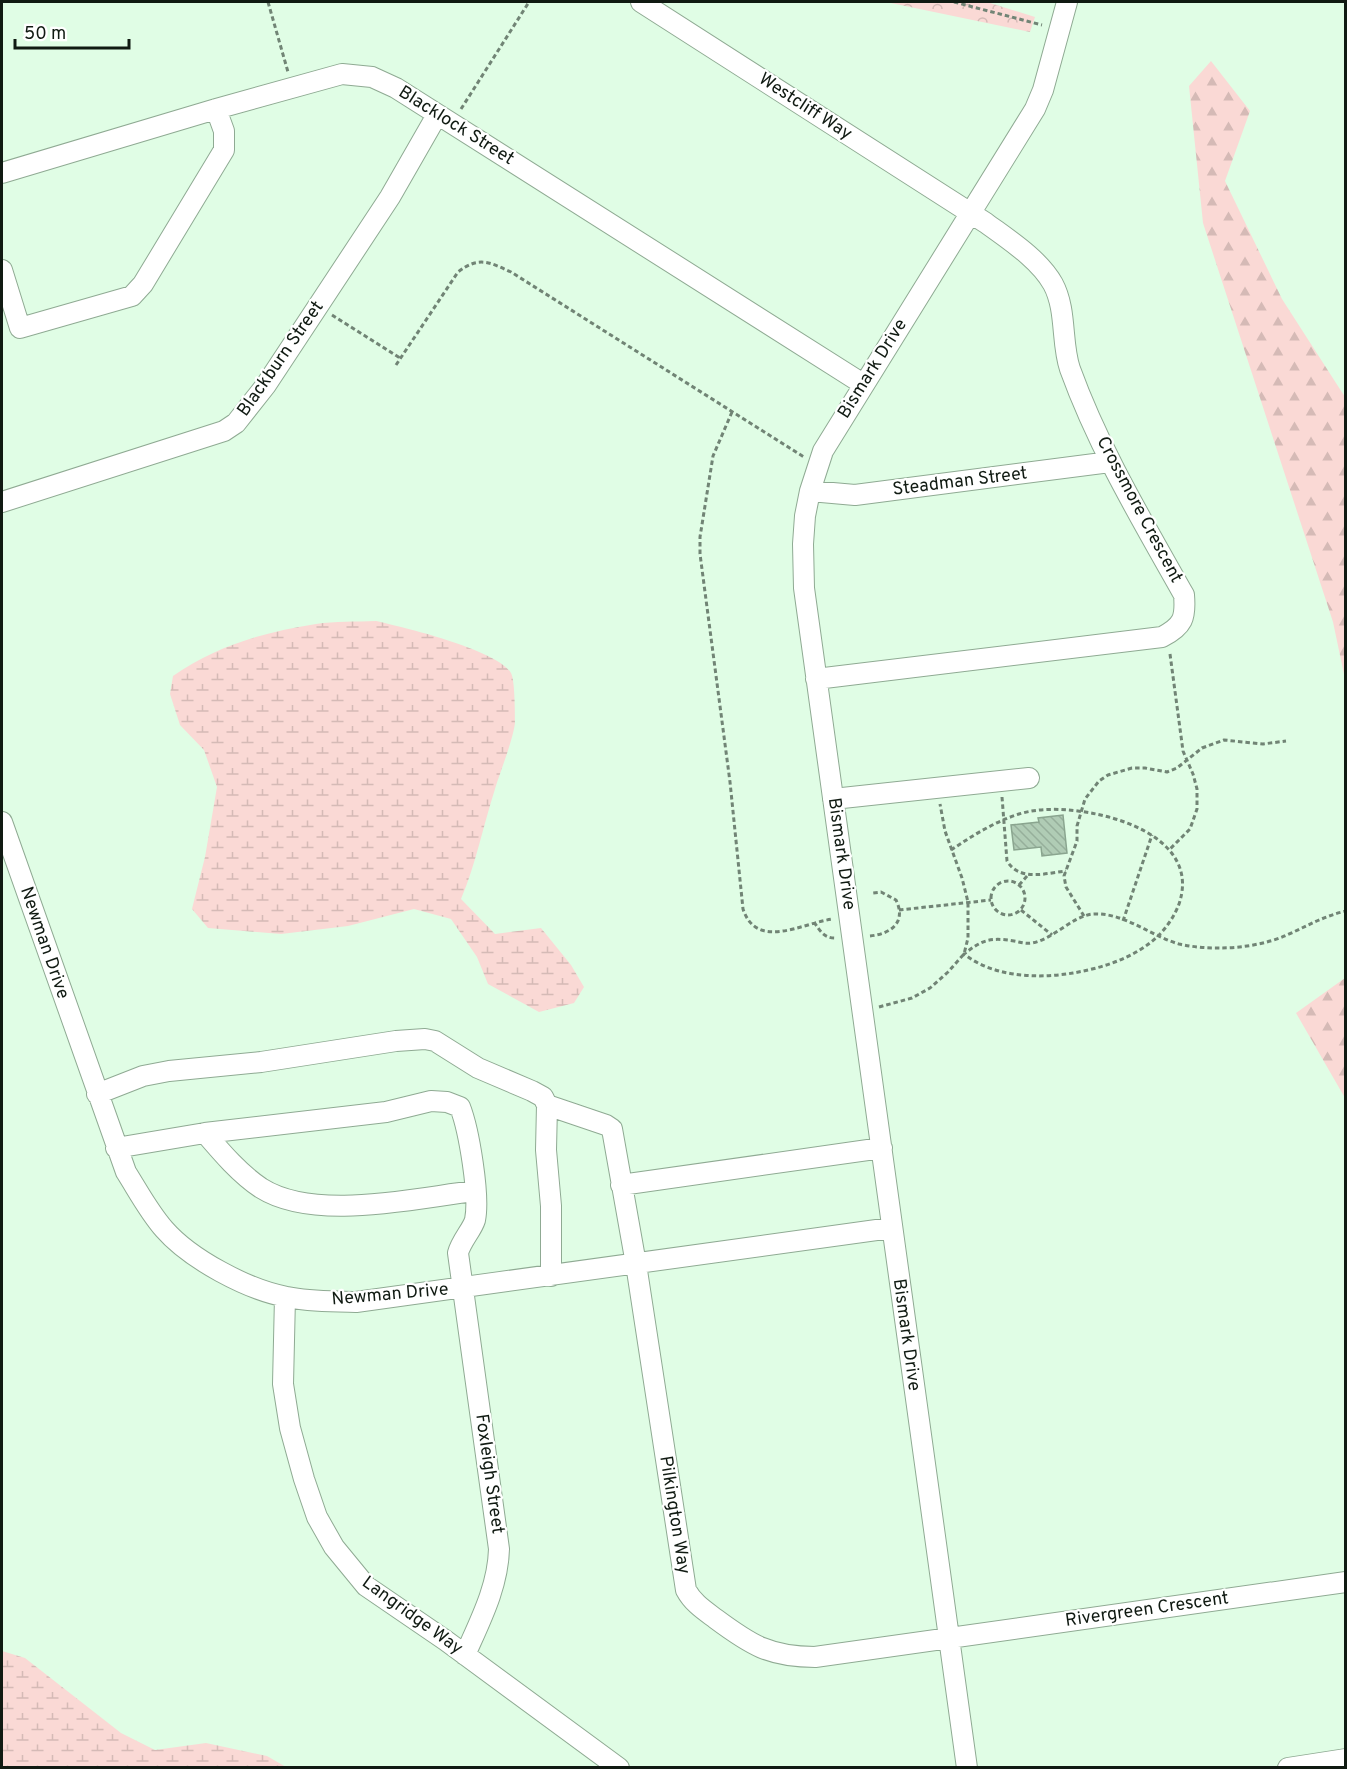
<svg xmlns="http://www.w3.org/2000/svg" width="1347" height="1769" font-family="Overpass,sans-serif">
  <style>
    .forest { fill: url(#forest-firs) }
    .wetland { fill: url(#wetland-marsh) }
    .park { fill: url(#park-crowns) }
    .building { fill: url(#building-back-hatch); stroke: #8aa58f; stroke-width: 1.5 }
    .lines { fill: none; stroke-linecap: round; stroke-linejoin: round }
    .minor-casing { stroke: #8faa93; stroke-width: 22 }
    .path { stroke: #718475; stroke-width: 3; stroke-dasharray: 4.5 3; stroke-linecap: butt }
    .minor { stroke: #fff; stroke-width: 20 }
    .labels { text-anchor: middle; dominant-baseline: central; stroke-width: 4.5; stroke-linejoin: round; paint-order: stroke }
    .street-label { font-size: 18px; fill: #101a12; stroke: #fff }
  </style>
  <defs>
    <pattern id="forest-firs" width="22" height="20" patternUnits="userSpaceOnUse" patternTransform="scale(1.5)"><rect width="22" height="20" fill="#fad9d5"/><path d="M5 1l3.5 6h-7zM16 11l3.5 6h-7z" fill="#d5bab6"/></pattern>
    <pattern id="wetland-marsh" width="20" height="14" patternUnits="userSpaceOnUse" patternTransform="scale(1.5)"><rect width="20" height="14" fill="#fad9d5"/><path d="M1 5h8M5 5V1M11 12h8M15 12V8" fill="none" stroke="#d5bab6"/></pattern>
    <pattern id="park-crowns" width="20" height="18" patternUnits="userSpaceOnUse" patternTransform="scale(1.5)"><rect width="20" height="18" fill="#fad9d5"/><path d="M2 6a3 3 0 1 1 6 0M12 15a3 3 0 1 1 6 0" fill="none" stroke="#d5bab6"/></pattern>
    <pattern id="building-back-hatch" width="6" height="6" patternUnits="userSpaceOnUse" patternTransform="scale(1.5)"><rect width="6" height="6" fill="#b0ccb5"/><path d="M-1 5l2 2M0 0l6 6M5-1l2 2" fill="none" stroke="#96af9b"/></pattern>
  </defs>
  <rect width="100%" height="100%" fill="#e0fde5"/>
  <path class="forest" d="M1211,61l39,50 -25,70 57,118 63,98v282l-12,-57 -130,-399 -14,-137z
    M1345,978v120l-49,-85z"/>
  <path class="wetland" d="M376,621c27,6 122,29 135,52 4,7 4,42 4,50 -2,17 -15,49 -20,66 -12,37 -19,75 -34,110l34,35 46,-6 30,37 13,22 -10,16 -35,9 -51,-28 -11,-27 -26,-38 -37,-10 -66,17 -67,8 -73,-6 -16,-19 13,-52 12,-70 -13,-37 -24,-25 -10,-31 3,-18c43,-30 91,-44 143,-52 19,-3 40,-2 60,-3z
    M2,1651l23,7 96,75 34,17 51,-7 61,13 19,11h-284z"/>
  <path class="park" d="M886,2h101l48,15 -5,15z"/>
  <path class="building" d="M1063,815l4,38 -25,3 -1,-9 -27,3 -3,-25 28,-3 -1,-4z"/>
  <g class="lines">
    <defs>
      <path id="minor" d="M641,2l345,221c23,17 53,36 67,61 14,26 8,59 17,85 29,80 73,153 114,226 2,23 -1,31 -22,42l-346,42
        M2,173l214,-64 126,-35 30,3 24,11 467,296
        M2,270l18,58 112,-32 11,-12 81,-134v-19l-8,-22
        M810,491l45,4 255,-33
        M2,502l222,-71 12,-8 30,-38 124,-188 47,-82
        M833,799l196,-21
        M2,822l124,350c12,19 23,40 38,57 26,30 84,61 123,68 23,5 46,4 69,5l535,-74
        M97,1094l46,-18 26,-5 92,-9 135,-21 29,-2 10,2 43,27 54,23 11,6 4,8 -1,45 5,56v70
        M547,1105l59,20 6,4 24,135 50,326c7,13 18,20 30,29 35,26 54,38 99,38l531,-75
        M205,1133c17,20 35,41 56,55 54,34 153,10 214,3
        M116,1148l89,-15 181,-21 45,-11 16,1 13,5c9,23 20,89 15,113 -3,10 -14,21 -17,33l41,296c-1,38 -19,72 -34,106
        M621,1185l261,-37
        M285,1297l-2,87 7,44 14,51 13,38 17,30 32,39 79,54 174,128
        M967,1768l-163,-1180 -1,-44 2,-28 5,-25 13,-40 212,-342 8,-19 24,-88
        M1288,1768l58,-9"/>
    </defs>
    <use href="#minor" class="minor-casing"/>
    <path class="path" d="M268,2l20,70
      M954,2l88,23
      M461,109l68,-107
      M332,315l68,43
      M396,365l62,-93c21,-16 31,-10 53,0l293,185
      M732,412l-19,44 -13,81v17l30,228 13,127c14,42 59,14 90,10
      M1170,654l13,97 10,23 4,15v20l-7,20 -20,20
      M1002,797l5,64c13,21 39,12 59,10
      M951,850c21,-14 43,-28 68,-36 23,-7 49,-5 72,-1 45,8 107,35 88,91 -4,11 -12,23 -20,31 -22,22 -56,33 -86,38 -36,6 -80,4 -109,-19 18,-14 26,-17 50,-13 6,1 11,3 18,2 22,-4 40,-27 61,-29 30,-2 58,22 86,30 13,3 27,4 41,4 21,0 47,-4 67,-13 20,-9 37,-19 59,-24
      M991 898a17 17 0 1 1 34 0a17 17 0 1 1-34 0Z
      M1019,885l9,-10
      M899,910l92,-10
      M1021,910l31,25
      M1084,916l-18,-29 -2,-11 13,-35v-15l8,-27 14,-18 9,-6 24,-7h13l22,4 10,-4 25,-20 22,-8 39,4 23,-3
      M1123,921l29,-86
      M814,922c6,9 10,16 21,16
      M870,936c20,-2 37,-13 26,-36l-15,-8 -8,1
      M879,1007l33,-9 18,-10 18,-16 16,-18 4,-16v-36l-6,-24 -17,-47 -5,-27"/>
    <use href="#minor" class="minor"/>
  </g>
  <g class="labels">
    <g class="street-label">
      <text transform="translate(805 107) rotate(33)">Westcliff Way</text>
      <text transform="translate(456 126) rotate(32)">Blacklock Street</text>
      <text transform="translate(281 359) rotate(-55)">Blackburn Street</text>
      <text transform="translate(873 369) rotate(-58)">Bismark Drive</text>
      <text transform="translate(960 482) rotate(-7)">Steadman Street</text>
      <text transform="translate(1139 510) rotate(62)">Crossmore Crescent</text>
      <text transform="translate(841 854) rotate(82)">Bismark Drive</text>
      <text transform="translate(44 943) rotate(71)">Newman Drive</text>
      <text transform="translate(390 1295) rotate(-5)">Newman Drive</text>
      <text transform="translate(906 1335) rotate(82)">Bismark Drive</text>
      <text transform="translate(489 1474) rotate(82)">Foxleigh Street</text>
      <text transform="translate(674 1515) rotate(81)">Pilkington Way</text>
      <text transform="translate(1147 1610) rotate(-8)">Rivergreen Crescent</text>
      <text transform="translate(412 1616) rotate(36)">Langridge Way</text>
    </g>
  </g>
  <rect width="1347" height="1769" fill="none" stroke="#101a12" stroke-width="6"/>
  <path d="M15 39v9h114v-9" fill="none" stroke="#101a12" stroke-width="3"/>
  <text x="24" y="39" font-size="18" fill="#101a12" stroke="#ffffff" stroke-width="4.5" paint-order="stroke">50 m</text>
</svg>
